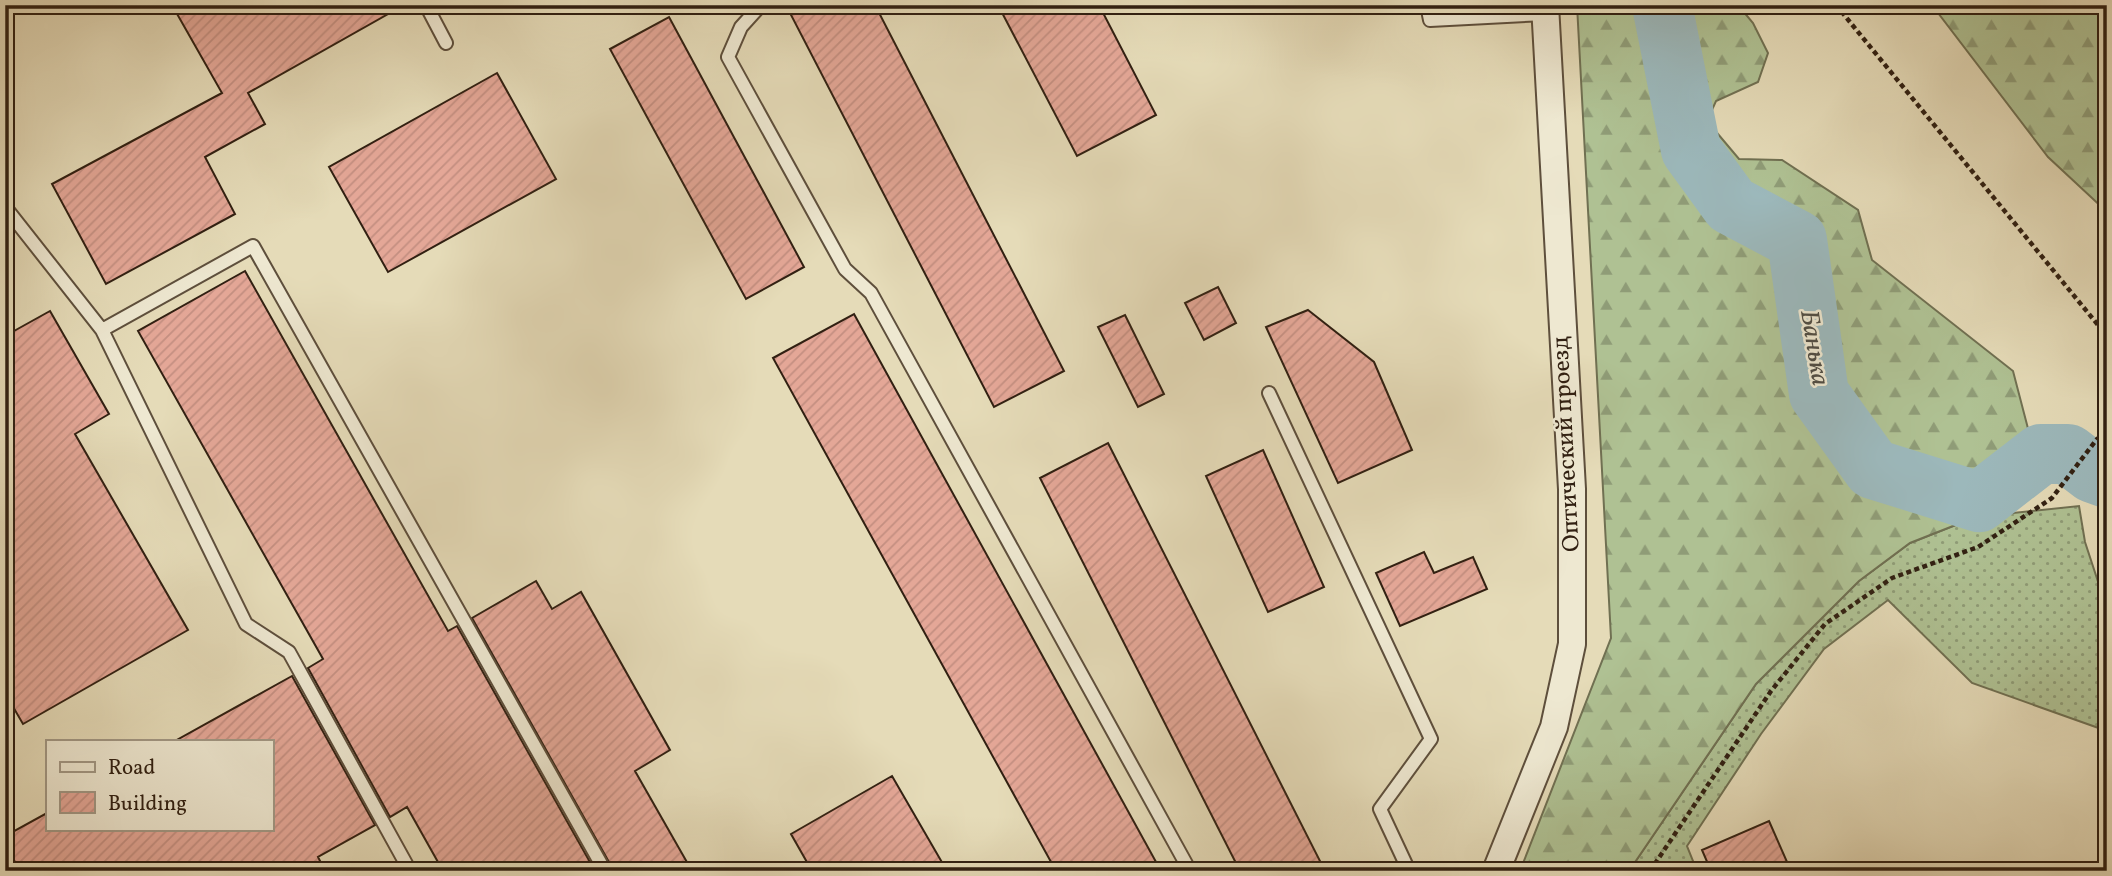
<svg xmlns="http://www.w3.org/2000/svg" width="2112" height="876" font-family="Vollkorn,serif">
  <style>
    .grass { fill: url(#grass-dots); stroke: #707052; stroke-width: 2 }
    .forest { fill: url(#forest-firs); stroke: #707052; stroke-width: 2 }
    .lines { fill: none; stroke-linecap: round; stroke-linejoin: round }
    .river { stroke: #9cb8bb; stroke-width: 60 }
    .building { fill: url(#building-hatch); stroke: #312012; stroke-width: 2 }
    .lane-casing { stroke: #5e4f3c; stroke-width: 16 }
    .street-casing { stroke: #5e4f3c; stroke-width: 30 }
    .path { stroke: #312012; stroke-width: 4.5; stroke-dasharray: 5 3.5; stroke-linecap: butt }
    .lane { stroke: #eee8d1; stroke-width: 12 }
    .street { stroke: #eee8d1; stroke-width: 26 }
    .labels { text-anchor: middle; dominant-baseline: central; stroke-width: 5; stroke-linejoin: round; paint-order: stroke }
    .street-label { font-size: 24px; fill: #312012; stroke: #eee8d1 }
    .water-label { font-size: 26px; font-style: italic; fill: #514e45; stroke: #eee8d1 }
  </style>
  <defs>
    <pattern id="grass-dots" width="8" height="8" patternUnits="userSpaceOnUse" patternTransform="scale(1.75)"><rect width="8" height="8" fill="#afc193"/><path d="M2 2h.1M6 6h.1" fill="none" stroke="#8f9c77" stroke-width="1.8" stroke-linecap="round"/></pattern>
    <pattern id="forest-firs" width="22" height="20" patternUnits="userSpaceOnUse" patternTransform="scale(1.75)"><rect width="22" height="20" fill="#afc193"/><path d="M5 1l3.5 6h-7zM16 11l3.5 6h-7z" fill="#8f9c77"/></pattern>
    <pattern id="building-hatch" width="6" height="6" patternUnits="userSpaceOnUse" patternTransform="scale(1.75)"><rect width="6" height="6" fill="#e4a797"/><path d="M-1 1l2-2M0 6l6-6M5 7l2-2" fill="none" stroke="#c48f81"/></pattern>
  </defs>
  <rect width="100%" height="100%" fill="#e5dbb8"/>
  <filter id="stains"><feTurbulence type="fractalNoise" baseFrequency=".00286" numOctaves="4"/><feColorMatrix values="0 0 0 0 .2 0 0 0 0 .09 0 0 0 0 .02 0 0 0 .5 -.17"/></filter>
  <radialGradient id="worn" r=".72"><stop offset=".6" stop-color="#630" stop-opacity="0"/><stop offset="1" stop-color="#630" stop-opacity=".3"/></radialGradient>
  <path class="grass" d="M2079,506l6,36 22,67v122l-135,-48 -84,-83 -64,49 -63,85 -74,112 10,25h-68l127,-187 103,-103 51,-38 66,-26z"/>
  <path class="forest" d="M1577,5h161l15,18 15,30 -10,29 -42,19 -9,20 32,38 43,1 76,50 14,50 141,111 18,69 -55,77 -66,26 -51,38 -103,103 -127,187h-109l91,-233z
    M1932,5h175v207l-59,-55z"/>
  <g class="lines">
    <path class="river" d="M1662,5l29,145 40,55 66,35 22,154 54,75 106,33 62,-48h27l25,19 14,5"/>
  </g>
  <path class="building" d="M172,5h232l-156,88 17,31 -60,33 30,57 -129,70 -54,-100 170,-91z
    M805,5h70l189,366 -70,36 -204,-394z
    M998,5h101l57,110 -79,41z
    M669,17l135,250 -58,32 -136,-250z
    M497,73l59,106 -168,93 -59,-105z
    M245,271l203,360 9,-5 138,245h-152l-36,-64 -17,10 -82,-149 15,-9 -185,-328z
    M1218,287l18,36 -32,17 -19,-37z
    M1308,310l66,52 38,88 -74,33 -72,-156z
    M50,311l59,103 -34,20 113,196 -165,94 -18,-31v-357z
    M854,314l307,557h-105l-283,-513z
    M1125,315l39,79 -26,13 -40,-80z
    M1108,443l213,420 -15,8h-66l-200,-393z
    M1263,450l61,137 -56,25 -62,-136z
    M1424,552l10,21 39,-16 14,32 -87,37 -24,-53z
    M536,581l16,28 29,-17 89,158 -35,21 57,100h-78l-142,-253z
    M292,676l83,149 -57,32 7,14h-305l-15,-27v-8l42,-23v16h224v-88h-96z
    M892,776l55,95h-135l-21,-37z
    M1769,821l22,50h-80l-9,-21z"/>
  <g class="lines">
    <defs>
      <path id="lane" d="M426,5l20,38
        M761,5l-20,22 -13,30 117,212 26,24 319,578
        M1427,5l3,15 115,-6
        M5,207l97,123 144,294 43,28 121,219
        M102,330l151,-84 352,625
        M1269,393l162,346 -51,70 29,62"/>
      <path id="street" d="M1496,871l58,-144 18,-83v-155l-27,-484"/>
    </defs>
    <use href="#lane" class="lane-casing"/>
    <use href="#street" class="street-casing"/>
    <path class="path" d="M1836,5l271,331
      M1650,871l121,-180 54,-67 67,-46 86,-31 74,-49 45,-59 10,-7"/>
    <use href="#lane" class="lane"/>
    <use href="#street" class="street"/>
  </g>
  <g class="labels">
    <g class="street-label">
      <text transform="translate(1567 444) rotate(-93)">Оптический проезд</text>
    </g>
    <g class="water-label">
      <text transform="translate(1814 348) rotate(81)">Банька</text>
    </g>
  </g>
  <rect width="2112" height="876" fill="none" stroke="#e5dbb8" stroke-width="28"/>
  <rect x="7" y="7" width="2098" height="862" fill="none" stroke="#312012" stroke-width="3.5"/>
  <rect x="14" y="14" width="2084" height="848" fill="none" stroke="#312012" stroke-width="2"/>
  <rect x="46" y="740" width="228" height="91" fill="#eee8d1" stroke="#a29885" stroke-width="2"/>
  <rect x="60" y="762" width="35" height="10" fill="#eee8d1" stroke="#a29885" stroke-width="2"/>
  <text x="108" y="774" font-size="21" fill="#312012">Road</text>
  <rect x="60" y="792" width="35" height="21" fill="url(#building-hatch)" stroke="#a29885" stroke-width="2"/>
  <text x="108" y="810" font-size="21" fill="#312012">Building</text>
  <rect width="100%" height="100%" filter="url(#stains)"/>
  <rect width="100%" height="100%" fill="url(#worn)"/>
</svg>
